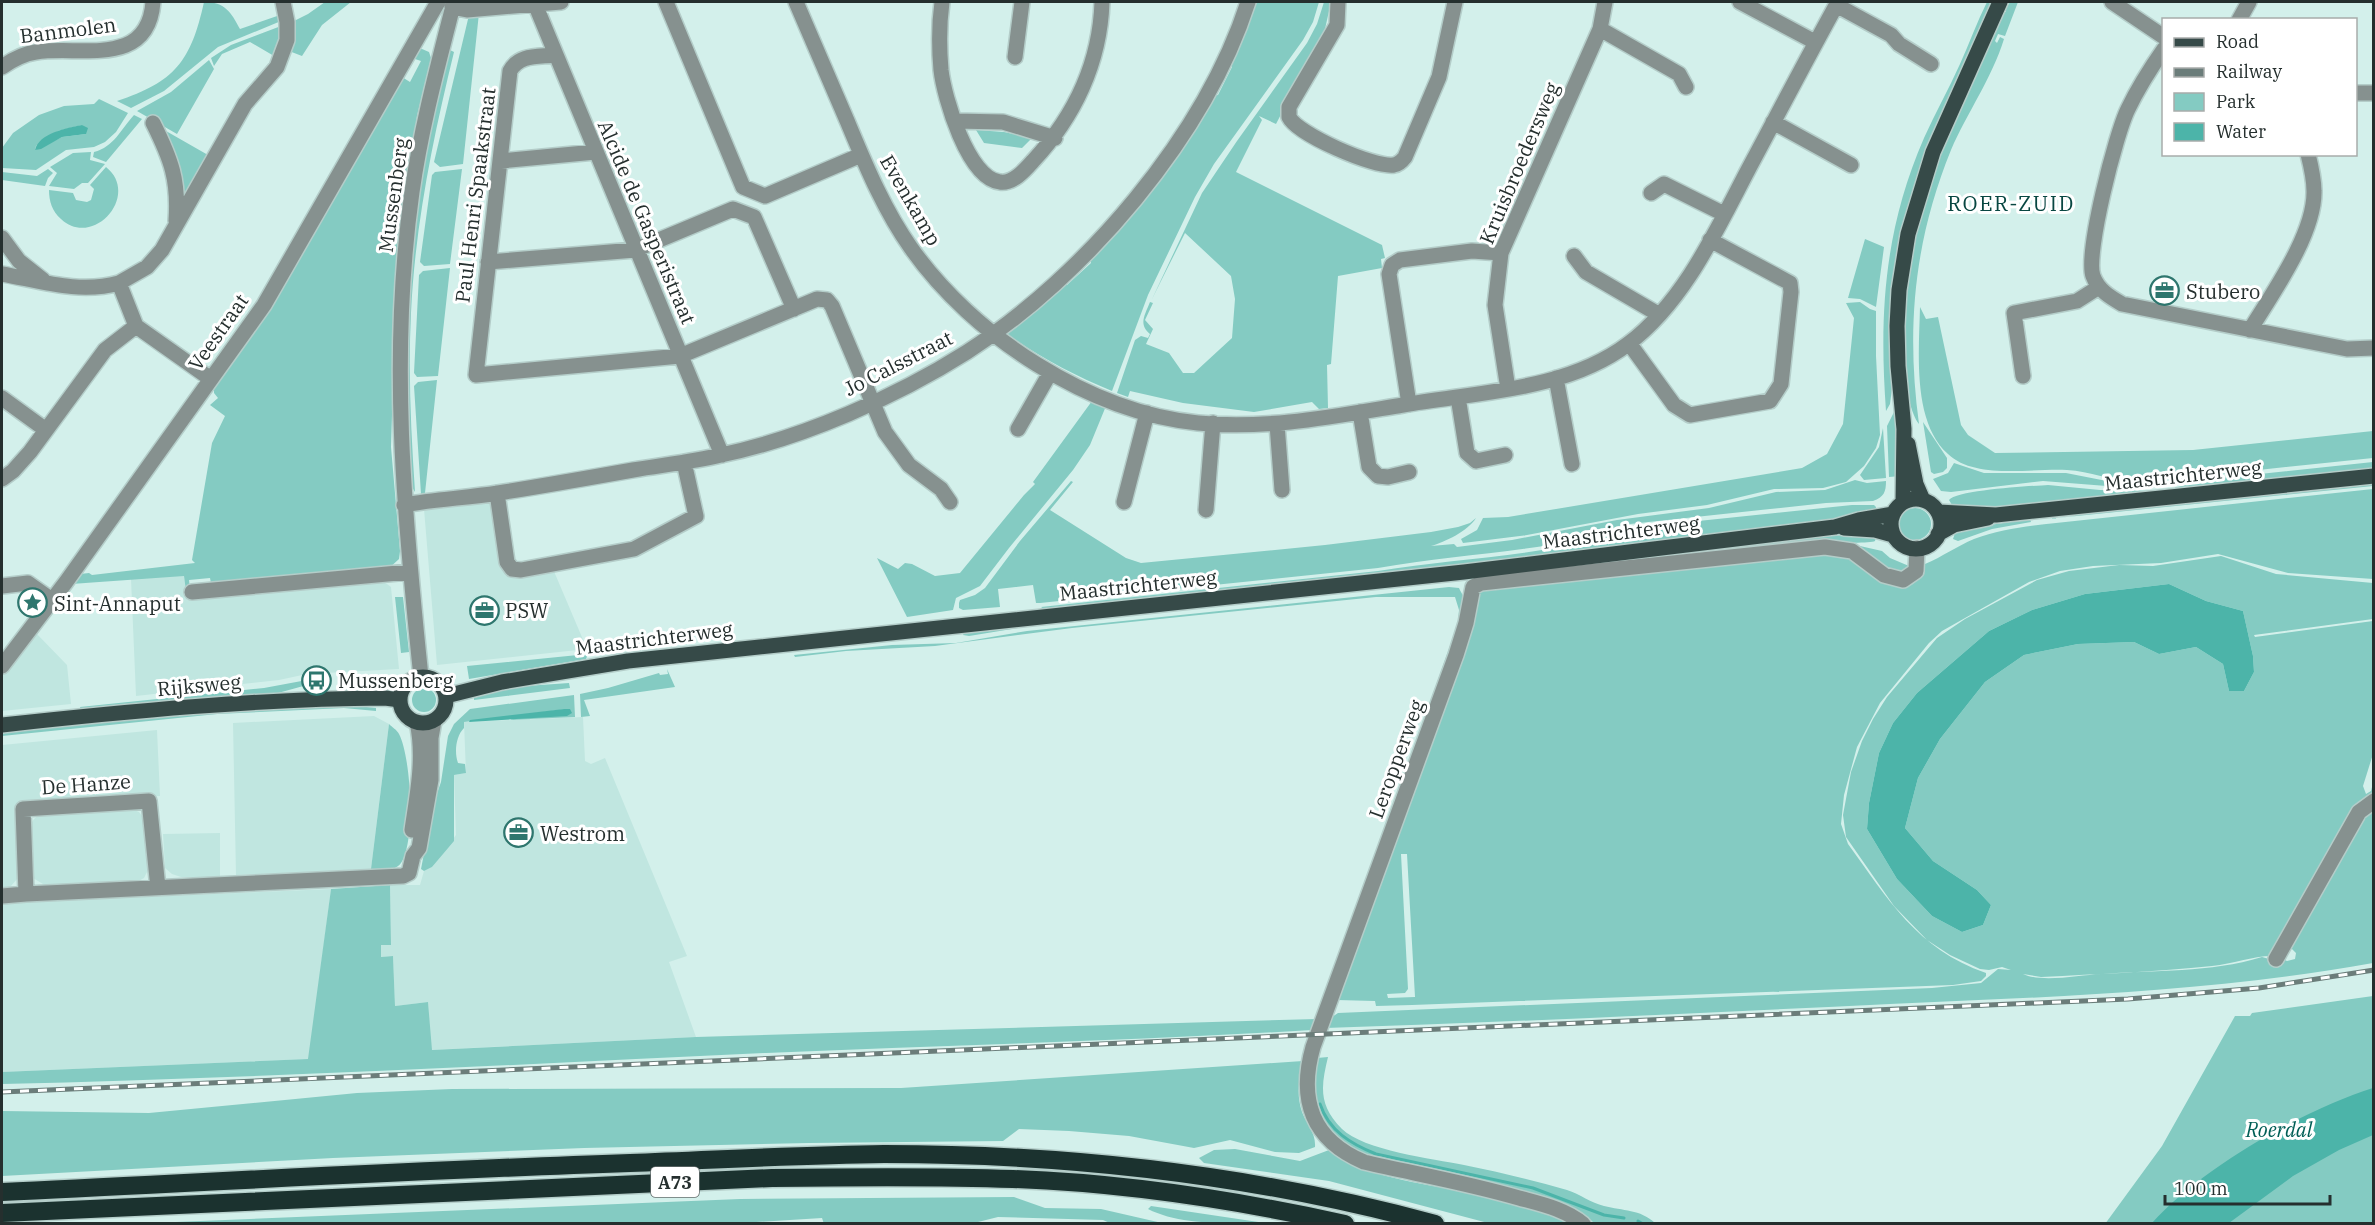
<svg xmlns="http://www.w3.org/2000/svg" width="2375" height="1225" font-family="'IBM Plex Serif',serif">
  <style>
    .built { fill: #c0e6e0 }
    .green { fill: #84cbc2; fill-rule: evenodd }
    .water { fill: #4cb4a9 }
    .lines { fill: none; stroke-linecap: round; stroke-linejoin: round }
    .stream { stroke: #4cb4a9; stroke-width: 3 }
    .minor-casing { stroke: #b4cdc9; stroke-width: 18 }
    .major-casing { stroke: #b4cdc9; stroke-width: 18 }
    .highway-casing { stroke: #b4cdc9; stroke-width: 21 }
    .minor { stroke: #86918f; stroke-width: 15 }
    .major { stroke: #364a48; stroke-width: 15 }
    .highway { stroke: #1b322f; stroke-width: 18 }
    .rail-casing { stroke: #6b7d7a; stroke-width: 5 }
    .rail { stroke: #fff; stroke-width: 3; stroke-dasharray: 9; stroke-linecap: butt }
    .labels { text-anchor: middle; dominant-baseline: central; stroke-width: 6; stroke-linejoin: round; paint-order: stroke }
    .shield { fill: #fff; stroke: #666d6d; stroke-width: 1.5 }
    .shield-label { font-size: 18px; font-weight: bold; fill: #252f2e }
    .street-label { font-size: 20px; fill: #252f2e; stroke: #fff }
    .poi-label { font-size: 20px; fill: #252f2e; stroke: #fff; text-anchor: start }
    .park-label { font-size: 20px; font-style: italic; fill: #005e56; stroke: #fff }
    .neighbourhood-label { font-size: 21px; letter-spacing: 1.5px; fill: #084742; stroke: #fff }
  </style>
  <rect width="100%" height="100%" fill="#d3f0eb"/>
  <path class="built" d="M490,499l4,5 8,59 51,6 34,80 -150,16 -13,-156z
    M184,575l3,25 189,-21 11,5 4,3 8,82 -92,5 -28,6 -143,16 -5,-117z
    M35,632l32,33 4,39 -69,7v-38z
    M374,716l15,8 -18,145 -135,6 -3,-152z
    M583,717l2,44 6,3 14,-6 82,198 -18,6 27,75 -265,13 -3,-48 -33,4 -2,-50 -12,1v-12h10l-1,-60h30l4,-14 8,-4 24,-32 -2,-60 12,-2 -2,-51z
    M157,730l3,66 -143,8 2,67 -2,8 -6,7 -9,4v-145z
    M129,808l10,4 7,9 3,47 -5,10 -9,5 -87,4 -15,-9 -3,-8v-45l4,-6 5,-4z
    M220,833v44h-39l-9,-3 -7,-6 -2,-34z
    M331,889l-22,170 -307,13v-169z"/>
  <path class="green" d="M204,2c21,0 27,10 36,27l40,-14 1,6 -63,26 -54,44 -33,17 -14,-7c58,-19 74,-40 87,-99z
    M325,2h26l-29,23 -20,31 -13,-5 3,-29 16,-8z
    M1252,2h67l-6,20 -10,18 -89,124 -19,33 -47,98 -36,96c-39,-16 -74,-35 -108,-59l57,-49 6,2 24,-22 -1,-6 122,-161 6,-1 14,-28 -3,-5z
    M1324,2h7l-6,27 -49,95 -17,-8 3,4 -26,52 146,73 3,13 -4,1 1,9 -44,8 -7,88 -4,1 1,43 -9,1 -7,-7 -58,10 -71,-9 -53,-12 -2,6 -11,-4 18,-53 6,-4 7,2 2,-4c-12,-10 -5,-19 0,-32l3,1 -8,17 8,9 -7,15 23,9 14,20h11l38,-35 3,-39 -4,-23 -46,-43 -33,66 50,-106 35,-52 70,-98 10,-19z
    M1987,2h5l-3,2 2,1 -72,172 -29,227 -4,7c-7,-97 -2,-181 38,-273 11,-25 25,-49 36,-74 9,-20 17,-42 27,-62z
    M2010,2h8l-13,34 -7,-2 -3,7 2,2 3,-6 4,2c-12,39 -37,74 -53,111 -37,91 -45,178 -32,274 -8,-9 -13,-38 -15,-48 0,-51 0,-104 13,-154 20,-72 52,-144 87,-210h2l-1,-2z
    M479,13l-16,151 -23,3 -6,-5 35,-147z
    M281,26l-1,12 -6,18 -24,-14 -28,12 -8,12 -3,-8 20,-13z
    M422,49l7,3 2,6 -14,58 -7,48 -15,152 -4,131 9,104 -1,8 -12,11 -15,-3 -161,16 -1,-5 -21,2 1,9 -4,2 -2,-15 -113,8 9,-10 9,-1 3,2 103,-12 -3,-3 20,-117 13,-27 -15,-11 8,-7 -4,-5v-8l37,-48v-3l91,-152 7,-8 -1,-3 54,-94 8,5 11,-21 -9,-3 5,-8z
    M450,50l4,2c-21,86 -39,173 -43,261 -3,60 0,119 4,179l-5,-8 -6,-138 12,-135 13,-74z
    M209,60l5,9 -37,65 -40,-23 34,-19z
    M99,99l29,14 -12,19 -11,10 -11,5 -28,3 -30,20 -34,-2v-20l11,-15 26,-18 25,-9 30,-2zM82,125l4,9 -24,3 -27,13 1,-4 22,-15z
    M134,115l8,4 -36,43 -13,-5 1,-5c20,-5 27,-23 40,-37z
    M976,130l28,2 28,6 -10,10 -38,-5z
    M166,131l42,24 -23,40 -3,-2 -19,-58z
    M91,152l-1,8 15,4 -17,19h-6l-8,6 -25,-3 8,-13 -7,-6 23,-14z
    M106,167c35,28 -13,82 -45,52 -9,-8 -12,-18 -12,-29l24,3 3,7 11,2 4,-2 3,-11 -4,-4z
    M48,169l5,4 -5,5 -3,8 -43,-6v-8l35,4z
    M462,169l-12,95 -26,2 -4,-4 12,-87 3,-3z
    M1865,239l19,8 -8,60 -16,-8 -12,-1z
    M450,268l-12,108 -21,1 -3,-4 5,-98 4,-4z
    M1860,302l10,7 6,2v45l4,79 -4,13 -12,18 -18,16 -23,6 -49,1 -67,16 -69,9 -111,21 -64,8 -2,-4 16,-9 6,-12 25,-1 294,-49 25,-14 16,-30 11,-106 -8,-15z
    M1920,307l6,12 12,-2 23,108 7,10 27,18 198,-3 180,-19v27c-49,5 -99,10 -149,16 -29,3 -60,9 -90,8 -23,-1 -44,-11 -67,-12 -35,-2 -92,10 -119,-16 -36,-32 -29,-102 -28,-147z
    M437,380l-12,113 -4,1 -7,-108 4,-4z
    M1092,401l14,5 -16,39 -17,25 -64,78 -29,38 -24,12 -3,12 -46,7 -30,-59 21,11 7,-6 7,1 23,12 25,-3 64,-78 11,-11 -2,-2z
    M1894,412l7,64 -12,1 -2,-51z
    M1923,422l24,36v10l-4,4 -9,2 -3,-2z
    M1883,428l3,50 -22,2 -4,-5 19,-28z
    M2373,462v8l-180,18 -1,-2 -20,2 50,-10z
    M1954,463l30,10h82l61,12 40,-1 -35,4 -89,-7 -92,11 -10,-1 -8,-12 15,-6z
    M1855,480l12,3 19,-2c0,11 -2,16 -13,20l-47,2 -196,21c-27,5 -52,17 -80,21 -57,9 -115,13 -172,23l-338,35h-4l-3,-18 -35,4 2,18 -37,3 -4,-2v-5l1,-3 15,-5 10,-7 35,-47 51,-60 2,1 -23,28 76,48 15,5 184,-18 106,-13 27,-5 12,-4 6,-5c-8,13 -31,24 -45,28l23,-2 3,3 55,-7 105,-20 92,-12 67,-16 49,-2z
    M2373,483v3l-326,33 27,-3 2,-2z
    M2048,485l52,5 57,1 -157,17 -48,-3 -3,-5c8,-10 83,-14 99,-15z
    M2373,489v90l-85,-6 -70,-19 -57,9 -68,3 -33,5 -31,11 -87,49 -13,12 -49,60 -23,44 -13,48 -3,29 7,20c40,55 69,105 138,129v3l-5,5 -28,4 -541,20 -36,1 -1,-5 -38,-1 143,-409 345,-39c8,2 17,3 24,6 25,12 60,55 76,6 17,-7 32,-18 49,-25 26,-10 55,-13 82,-16zM1401,854h6l8,143 -27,1 -1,-4 18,-1 3,-4z
    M1852,505h22l2,2 -1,7 -208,29 -612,65 -11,1 -3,-2 337,-36c60,-10 122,-13 182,-24 24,-4 46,-15 71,-19z
    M1899 524a16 16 0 1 1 32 0a16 16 0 1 1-32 0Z
    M2030,519l1,3 -39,7 -34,12 -5,-2 3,-9z
    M1855,534l21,3 -1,4c-5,3 -46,1 -56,1l-783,83 -67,11 -6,-1 1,-2 711,-78 71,-12z
    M1860,546l22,5 8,7 19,8 -3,4c-17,6 -33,-15 -47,-22z
    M2221,556l55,18 97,9v36l-119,16 1,2 118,-16v133l-10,32 3,8 5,-3 2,-8v16l-6,3 -10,11 -78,137 -7,6c-20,0 -39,8 -60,10 -56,6 -114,8 -171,11l-18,-3c19,9 57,1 78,0 54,-4 109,-1 161,-17l7,2 8,-3 10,5 8,-2 1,-6 -7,-7 4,-13 68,-115 12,-11v156c-159,29 -321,34 -483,41 -188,9 -377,18 -565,24l4,-9 9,-6 594,-25 49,-5 17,-14 13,1 -9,-3 -13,3 -9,-1 -30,-14 -23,-15 -33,-34 -48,-69 -3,-22 8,-43 11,-31 11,-22 14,-22 50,-59 28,-19 72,-39 32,-9 50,-6 34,1zM2169,584l37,17 37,10 10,45 1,16 -10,19h-15l-6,-27 -27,-17 -37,7 -25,-12 -56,2 -54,11 -39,27 -45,57 -22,39 -13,50 28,33 44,29 14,15 -8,20 -21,7 -30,-16 -35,-37 -30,-50 2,-26 10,-50 14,-30 24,-30 72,-62 43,-21 53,-16z
    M1449,587l10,1c1,3 3,5 4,8 6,29 -48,152 -61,186l56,-159 1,-13 -4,-13h-79l-304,31 -137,18 -89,5 -51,6 -1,-2 98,-10 64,-2 71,-12z
    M395,597h8l6,55 -8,1z
    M588,654l-2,5 -117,20 -2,-13z
    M667,669l8,18 -91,13 6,16 -9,1 -1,-23 28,-6 51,-15 1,2 8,-1z
    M307,680v5l-29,8 -197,17 -1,-3 184,-19z
    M569,683l1,5 -96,12v-2l38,-11z
    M412 700a12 12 0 1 1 24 0a12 12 0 1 1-24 0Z
    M574,695l1,22 -67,3 62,-11h-3l-103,13v6c-8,8 -10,24 -6,35l7,1 1,9 -12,2v66l-22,26 -8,4 -3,-2 13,-67 7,-20 7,-46 6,-12 16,-15z
    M348,705l28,3v3l-32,-3 -127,6 -215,22v-5l185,-19z
    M389,724c3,3 8,6 10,10 12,23 17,107 2,129 -2,3 -5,4 -8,6h-22z
    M390,885l1,60h-10v12l12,-1 2,50 33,-4 4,48 264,-13 621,-18 -5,11c-182,11 -364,15 -546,23 -255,12 -510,25 -764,31v-12l306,-13 23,-170z
    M2373,996v227l-268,1 57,-78 73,-130h15l2,-3z
    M1328,1057c-7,29 -10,48 14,72 21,21 91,30 122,36 34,7 69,15 103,25 13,4 24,13 37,16 19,5 36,3 51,17h-61c-17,-17 -38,-21 -61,-28 -43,-12 -86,-22 -129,-31 -14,-4 -46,-8 -56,-17 -32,-26 -36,-50 -31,-89z
    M1303,1061c-4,18 -7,33 -1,51 5,13 14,21 13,35l-16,6 -24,-1 -45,-12 -36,8 -65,-12 -60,-5 -50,-2 -16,12 -194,2 -225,5 -251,10 -331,18v-65l147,2 208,-20 95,-4 449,-1z
    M1235,1149l65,12 29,-11c34,27 93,33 136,42 31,8 62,17 93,25l7,6h-77l-159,-42 -125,-18 -5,-5 15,-8z
    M1014,1197l31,11 56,1 61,14 -50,1 -9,-4 -105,-3 -28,7h-146l-2,-6 -98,6 -573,-1 589,-24z
    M1151,1206l114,17h1c-37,1 -87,2 -118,-14z"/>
  <path class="water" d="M82,125l6,3 -2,6 -24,3 -21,12 -6,1c4,-17 32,-22 47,-25z
    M2169,584l37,17 37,10 10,45 1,16 -10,19h-15l-6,-27 -27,-17 -37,7 -25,-12 -56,2 -54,11 -39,27 -45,57 -22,39 -13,50 28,33 44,29 14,15 -8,20 -21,7 -30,-16 -35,-37 -30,-50 2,-26 10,-50 14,-30 24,-30 72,-62 43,-21 53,-16z
    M564,709h6l2,4 -5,3 -98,6 1,-2z
    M2373,1088v47l-34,15 -46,26 -64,47h-77c49,-55 151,-113 221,-135z"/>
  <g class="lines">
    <path class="stream" d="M1320,1104c9,27 31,40 56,50l157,34 71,27 20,3
      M1638,1221l5,3"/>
    <defs>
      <path id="minor" d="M666,2l77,185 22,9 96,-41
        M796,2c17,40 35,81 52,121 18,43 36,87 63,125 62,88 178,164 287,175 68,7 138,-7 205,-18 73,-13 163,-14 225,-61 56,-42 88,-113 120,-174 30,-56 59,-112 90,-168
        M942,2c-3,22 -3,45 -1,68 3,27 27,109 59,112 13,2 25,-12 33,-21 41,-44 67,-98 69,-159
        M1338,2l-1,23 -48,82v10c8,17 85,51 105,48 5,-1 8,-4 11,-8l34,-80 16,-75
        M1740,2l75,40
        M2112,2l52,35
        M535,4l187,451
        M1836,5l55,30 8,9 32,20
        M452,7l15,3 94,-8
        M2239,20l10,-18
        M1600,29l79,45 7,13
        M2164,49c-14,20 -26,39 -36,60 -12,24 -43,145 -35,167 5,14 17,21 29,28l225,45 27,-1
        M555,55c-17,2 -36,-1 -45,16l-34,304 204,-19 137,-57 10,1 5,6 53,126 24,33 32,24 9,13
        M1015,57l7,-55
        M2,67c10,-7 20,-13 34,-15 43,-7 112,17 117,-50
        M2356,93h18
        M955,121l48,1 52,16
        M1773,122l78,43
        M153,123c18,36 26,57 23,98
        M501,161l94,-9
        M1651,193l13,-9 60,30
        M2,238l17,23 24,19
        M1574,256l12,16 72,42
        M488,262l147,-12 98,-41 21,8 40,92
        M2,274c39,7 77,20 117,9
        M2250,330c22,-36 65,-96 64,-139 0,-12 -3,-25 -6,-37
        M1629,343l45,62 16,10 80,-14 11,-17 10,-92 -1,-9 -80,-43
        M2023,376l-9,-63 63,-12 22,-14
        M1556,378l16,86
        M211,379l-75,-53 -17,-43 28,-16 15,-17 83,-146 32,-37 10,-27v-18l-4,-20
        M1508,389l-13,-84 6,-52 99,-224 5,-27
        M1458,397l9,56 9,8 29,-6
        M2,398l44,32
        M1409,404l-20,-130 3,-9 8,-5 72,-9 29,2
        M1360,412l9,55 9,9 10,1 21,-5
        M1277,424l5,66
        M1018,429l32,-56
        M2,479l11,-8 17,-19 75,-102 31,-24
        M497,493l10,69 5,7 9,1 113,-21 62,-33 -12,-54
        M1124,502l23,-89
        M404,505c31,-6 63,-7 94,-12 45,-7 90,-15 135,-23 29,-5 59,-8 88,-15 82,-17 175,-58 246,-103 118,-76 238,-216 281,-350
        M1206,510l7,-87
        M2,586l26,-3 24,17
        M192,592l217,-20
        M2,666l64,-84 198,-277 174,-303
        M421,677c-17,-162 -32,-323 -9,-485 9,-64 26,-127 42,-190
        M412,830c5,-35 13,-72 5,-108
        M158,888l-9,-87 -126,8 3,85 377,-18 6,-3 4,-17 6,-8 12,-68v-42l3,-17
        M2,896l24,-2
        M2276,959l83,-147 15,-11
        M1583,1224c-18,-15 -42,-20 -64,-26 -51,-15 -103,-24 -155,-36 -52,-22 -66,-62 -51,-115l143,-392 10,-32 7,-36 8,-4 344,-36 27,4 32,24 19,5 13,-9 1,-23"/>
      <path id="major" d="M1908,444l8,40 7,16
        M1891 524a25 25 0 1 1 50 0a25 25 0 1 1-50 0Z
        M1903,502l1,-73 -6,-63 -1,-40 2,-36 9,-56 25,-82 67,-150
        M1938,512l58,3 378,-39
        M1844,528l31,2 18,5
        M1938,534l16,-9 34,-7
        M400 700a23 23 0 1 1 46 0a23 23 0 1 1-46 0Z
        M446,696l56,-14 126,-21 836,-89 371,-45 24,-7 34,-6
        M2,725c127,-14 254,-26 383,-27l15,2"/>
      <path id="highway" d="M2,1192c209,-10 419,-22 628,-29 85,-3 169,-8 254,-9 185,0 371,21 551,70
        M2,1213l770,-35c80,-1 161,-2 241,1 111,4 223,21 332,45"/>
    </defs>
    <use href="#minor" class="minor-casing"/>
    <use href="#major" class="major-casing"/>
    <use href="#highway" class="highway-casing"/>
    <use href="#minor" class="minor"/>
    <use href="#major" class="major"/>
    <use href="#highway" class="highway"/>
    <defs>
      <path id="rail" d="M2,1092l2126,-93 131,-11 115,-18"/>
    </defs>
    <use href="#rail" class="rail-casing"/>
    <use href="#rail" class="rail"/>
  </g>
  <defs>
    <symbol id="office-ring" viewBox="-11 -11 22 22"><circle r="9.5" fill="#fff" stroke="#2e766e" stroke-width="1.5"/><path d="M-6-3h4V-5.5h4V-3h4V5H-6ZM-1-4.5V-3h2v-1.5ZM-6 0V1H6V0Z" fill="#2e766e"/></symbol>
    <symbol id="sight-ring" viewBox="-11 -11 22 22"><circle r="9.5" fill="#fff" stroke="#2e766e" stroke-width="1.5"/><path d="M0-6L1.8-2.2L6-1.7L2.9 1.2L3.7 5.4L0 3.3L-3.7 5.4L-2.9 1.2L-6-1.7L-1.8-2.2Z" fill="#2e766e"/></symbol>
    <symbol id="bus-ring" viewBox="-11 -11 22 22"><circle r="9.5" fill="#fff" stroke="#2e766e" stroke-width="1.5"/><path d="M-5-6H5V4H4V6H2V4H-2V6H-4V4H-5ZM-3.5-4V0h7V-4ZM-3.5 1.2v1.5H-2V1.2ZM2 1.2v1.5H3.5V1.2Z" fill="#2e766e"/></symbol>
  </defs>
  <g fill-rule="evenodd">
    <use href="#office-ring" x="2148" y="274" width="33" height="33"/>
    <use href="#sight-ring" x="16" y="586" width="33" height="33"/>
    <use href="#office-ring" x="468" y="594" width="33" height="33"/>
    <use href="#bus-ring" x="300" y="664" width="33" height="33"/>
    <use href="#office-ring" x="502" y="816" width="33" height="33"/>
  </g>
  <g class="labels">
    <rect class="shield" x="651" y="1167" width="48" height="30" rx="4.5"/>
    <g class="shield-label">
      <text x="675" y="1182">A73</text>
    </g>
    <g class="street-label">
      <text transform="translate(68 30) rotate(-7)">Banmolen</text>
      <text transform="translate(1519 163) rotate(-67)">Kruisbroedersweg</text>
      <text transform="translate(393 195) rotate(-82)">Mussenberg</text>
      <text transform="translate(475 195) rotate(-83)">Paul Henri Spaakstraat</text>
      <text transform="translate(911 200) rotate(60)">Evenkamp</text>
      <text transform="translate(647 222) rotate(67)">Alcide de Gasperistraat</text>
      <text transform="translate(218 332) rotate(-55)">Veestraat</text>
      <text transform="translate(898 363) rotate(-27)">Jo Calsstraat</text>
      <text transform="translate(2183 475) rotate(-6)">Maastrichterweg</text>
      <text transform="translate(1621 532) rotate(-7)">Maastrichterweg</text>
      <text transform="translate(1138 585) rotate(-6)">Maastrichterweg</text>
      <text transform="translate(654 638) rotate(-7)">Maastrichterweg</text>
      <text transform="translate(199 685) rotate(-5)">Rijksweg</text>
      <text transform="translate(1396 759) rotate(-70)">Leropperweg</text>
      <text transform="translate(86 784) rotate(-4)">De Hanze</text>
    </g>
    <g class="poi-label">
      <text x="2186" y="291">Stubero</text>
      <text x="54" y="603">Sint-Annaput</text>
      <text x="505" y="610">PSW</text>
      <text x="338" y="680">Mussenberg</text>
      <text x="540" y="833">Westrom</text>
    </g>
    <g class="park-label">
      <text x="2279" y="1129">Roerdal</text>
    </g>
    <g class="neighbourhood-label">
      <text x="2011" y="203">ROER-ZUID</text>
    </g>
  </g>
  <rect width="2375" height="1225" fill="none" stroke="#252f2e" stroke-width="6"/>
  <rect x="2162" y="18" width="195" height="138" fill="#ffffff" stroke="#a8acab" stroke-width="1.5"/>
  <rect x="2174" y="38" width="30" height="9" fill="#364a48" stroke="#a8acab" stroke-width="1.5"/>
  <text x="2216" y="48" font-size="18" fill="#252f2e">Road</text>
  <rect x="2174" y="68" width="30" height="9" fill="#6b7d7a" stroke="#a8acab" stroke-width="1.5"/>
  <text x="2216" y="78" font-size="18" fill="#252f2e">Railway</text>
  <rect x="2174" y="93" width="30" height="18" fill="#84cbc2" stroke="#a8acab" stroke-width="1.5"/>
  <text x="2216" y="108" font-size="18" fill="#252f2e">Park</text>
  <rect x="2174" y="123" width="30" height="18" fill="#4cb4a9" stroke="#a8acab" stroke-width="1.5"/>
  <text x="2216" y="138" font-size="18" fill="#252f2e">Water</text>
  <path d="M2165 1195v9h165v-9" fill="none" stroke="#252f2e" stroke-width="3"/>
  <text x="2174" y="1195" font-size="18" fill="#252f2e" stroke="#ffffff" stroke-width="4.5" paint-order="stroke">100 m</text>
</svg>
